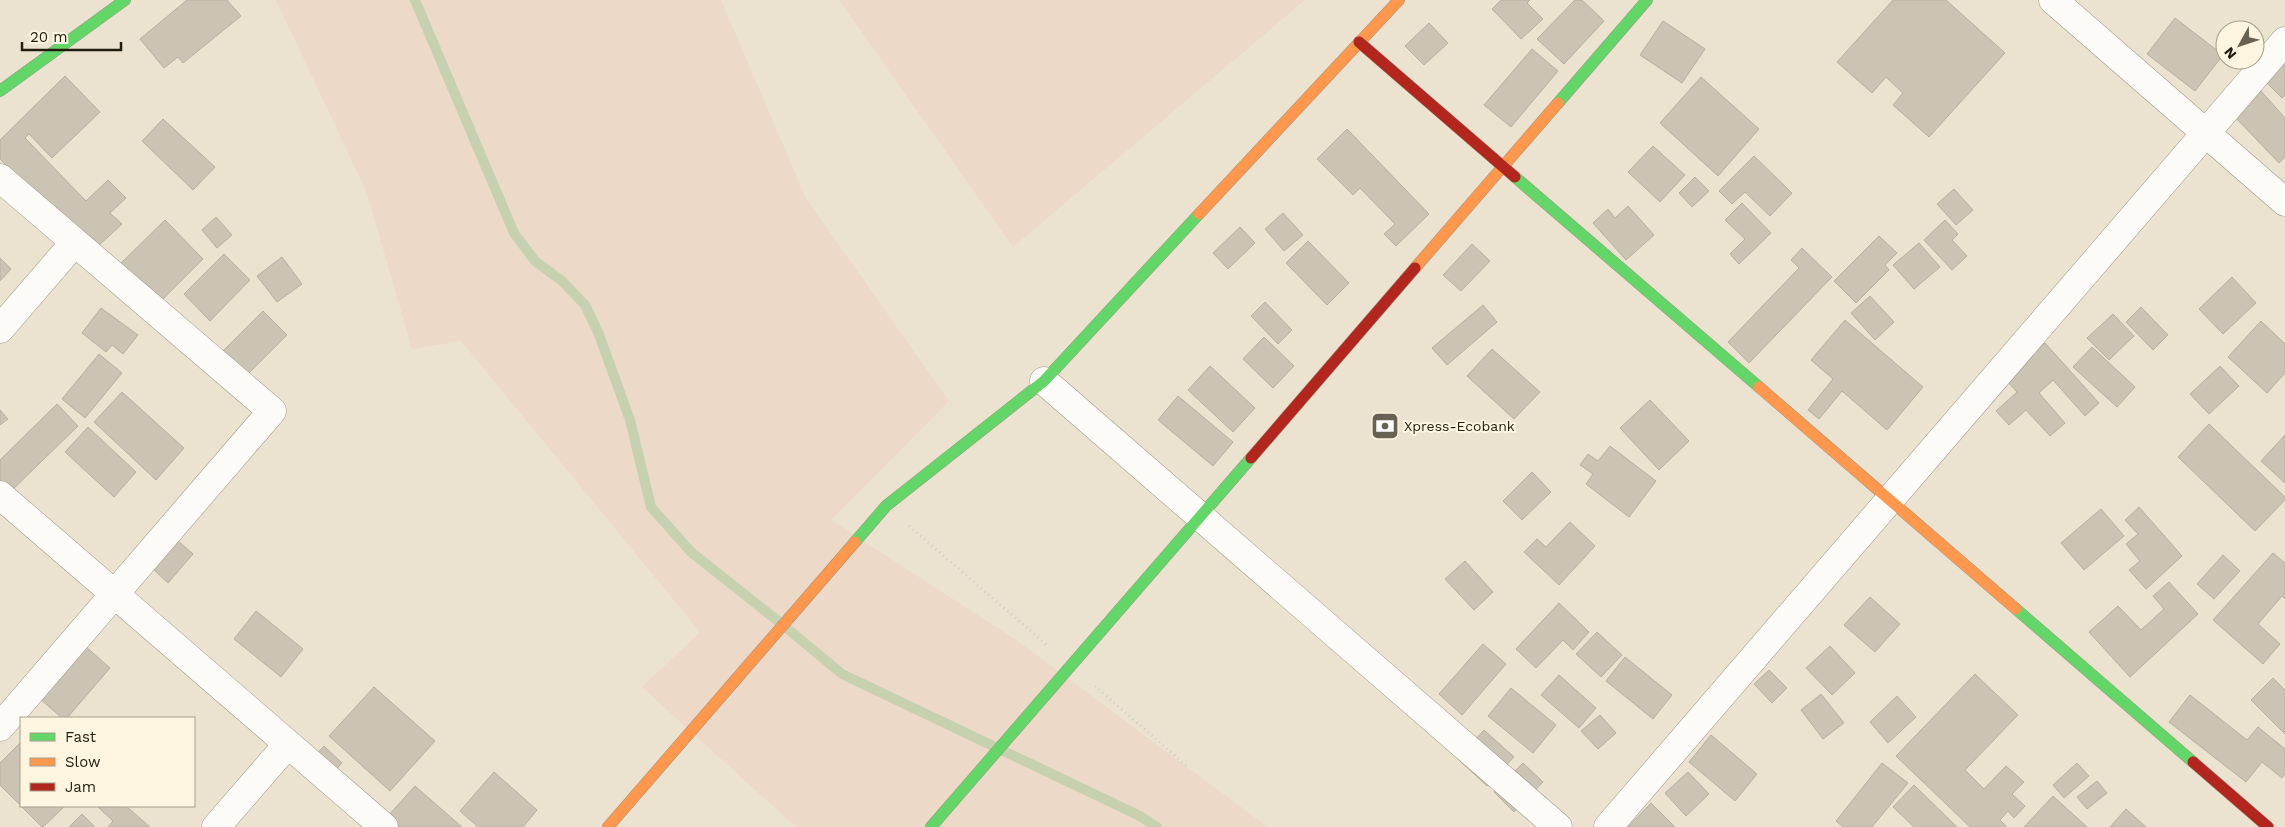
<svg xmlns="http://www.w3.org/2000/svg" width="2285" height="827" font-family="'Work Sans',sans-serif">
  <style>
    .green { fill: #edd9c8 }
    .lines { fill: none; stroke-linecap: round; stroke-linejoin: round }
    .stream { stroke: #c6d1af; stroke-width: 10 }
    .building { fill: #cbc3b4; stroke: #b7afa1 }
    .street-casing { stroke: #9c9688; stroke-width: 29 }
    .fast-casing { stroke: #9c9688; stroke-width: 12 }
    .slow-casing { stroke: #9c9688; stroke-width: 12 }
    .jam-casing { stroke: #9c9688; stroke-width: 12 }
    .path { stroke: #cfcdc7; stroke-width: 3; stroke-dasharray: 1 4; stroke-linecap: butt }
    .street { stroke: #fcfbf8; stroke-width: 28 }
    .fast { stroke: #63d668; stroke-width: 11 }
    .slow { stroke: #ff974d; stroke-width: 11 }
    .jam { stroke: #b3261e; stroke-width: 11 }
    .labels { text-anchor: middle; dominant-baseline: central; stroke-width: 4; stroke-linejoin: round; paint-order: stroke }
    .poi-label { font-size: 14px; fill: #211c0f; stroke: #fef5e0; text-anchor: start }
  </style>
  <rect width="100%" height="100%" fill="#ebe3cf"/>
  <path class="green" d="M276,0h445l85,198 143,203 -118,119 188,122 249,185h-472l-154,-140 58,-55 -239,-291 -49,8 -45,-156z
    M839,0h466l-292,247z"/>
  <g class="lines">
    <path class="stream" d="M415,0l99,233 21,28 27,20 23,24 13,27 32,88 21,87 40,45 92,73 59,49 296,141 19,12"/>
  </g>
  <path class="building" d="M187,0h40l14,16 -58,47 -5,-6 -14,11 -24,-29z
    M1501,0h29l-3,3 16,16 -22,20 -29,-30z
    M1575,0h7l22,21 -40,43 -27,-25z
    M1893,0h53l59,53 -76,84 -36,-32 10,-12 -17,-16 -14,16 -35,-31z
    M2175,18l48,37 -28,36 -48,-37z
    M1663,21l42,28 -23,34 -42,-28z
    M1429,23l19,20 -24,22 -19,-19z
    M1532,49l26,22 -47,56 -27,-22z
    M2285,61v34l-3,3 -17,-17z
    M65,76l35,36 -48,46 -23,-24 -4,4 61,63 22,-21 18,18 -16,15 12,11 -25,23 -76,-67 -21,-21v-19z
    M1701,77l58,52 -41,47 -58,-53z
    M2261,91l24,27v39l-6,6 -45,-47z
    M163,119l52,48 -22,23 -51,-49z
    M1347,129l82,85 -33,32 -12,-12 11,-10 -35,-36 -7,7 -36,-36z
    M1653,146l32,29 -25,27 -32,-30z
    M1754,156l38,37 -22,23 -25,-24 -13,12 -13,-13z
    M1695,177l14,14 -17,16 -13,-14z
    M1954,189l19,21 -17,15 -19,-21z
    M1742,203l29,30 -32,31 -9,-10 15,-15 -20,-19z
    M1628,206l26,29 -28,25 -33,-37 15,-14 7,9z
    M1283,213l20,22 -19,16 -19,-22z
    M216,217l16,18 -15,13 -15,-18z
    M165,220l38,39 -47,47 -39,-39z
    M1945,220l13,14 -6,6 15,16 -15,14 -28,-30z
    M1240,227l15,16 -27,26 -15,-16z
    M1879,236l18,17 -12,12 4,5 -33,33 -22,-22z
    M1308,241l41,42 -22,22 -41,-42z
    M1919,243l21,24 -26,22 -21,-24z
    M1472,244l18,17 -29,30 -18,-16z
    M1802,248l30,29 -83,86 -21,-21 71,-74 -8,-8z
    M224,254l26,26 -40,41 -26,-27z
    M282,257l20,27 -25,18 -20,-26z
    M0,258l11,11 -11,12z
    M2232,277l24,26 -33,31 -24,-25z
    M1870,296l24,26 -19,18 -24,-27z
    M1265,302l27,28 -14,14 -27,-28z
    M1483,305l14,17 -50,43 -15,-17z
    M2141,307l27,28 -15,15 -27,-28z
    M101,308l37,27 -15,19 -11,-9 -6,7 -24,-19z
    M263,311l24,24 -46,46 -24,-24z
    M2113,314l21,22 -25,24 -22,-22z
    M1845,320l78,67 -36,43 -45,-39 -23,28 -11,-9 25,-31 -22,-19z
    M2261,321l24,23v29l-18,20 -39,-36z
    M1264,337l30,29 -21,22 -30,-29z
    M2045,343l54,60 -14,13 -32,-36 -14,13 26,30 -15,13 -24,-26 -17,15 -13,-14 21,-19 -13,-14z
    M2092,347l43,40 -18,20 -44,-40z
    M1492,349l48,43 -26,27 -47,-43z
    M99,354l23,19 -37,45 -23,-19z
    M1210,366l45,42 -22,24 -45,-42z
    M2220,366l19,20 -30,28 -19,-20z
    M122,392l62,56 -28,32 -62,-58z
    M1178,396l55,46 -20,24 -55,-46z
    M1650,400l39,41 -30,29 -39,-42z
    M57,404l21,22 -71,69 -7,-7v-28z
    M0,410l8,9 -8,6z
    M2209,424l76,73v3l-30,31 -77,-74z
    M88,427l48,45 -22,25 -49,-45z
    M2285,435v48l-24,-22z
    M1610,446l46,35 -27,36 -43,-33 7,-10 -13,-9 8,-11 10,7z
    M1532,472l19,20 -29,28 -19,-19z
    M2139,507l43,49 -36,33 -17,-19 11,-9 -14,-17 12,-10 -13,-14z
    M2101,509l23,27 -40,34 -23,-27z
    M1570,522l25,24 -36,39 -35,-33 13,-13 9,8z
    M177,540l16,14 -25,29 -16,-15z
    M2273,553l12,10v36l-3,-3 -24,28 22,20 -17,20 -50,-44z
    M2223,555l17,16 -26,28 -17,-15z
    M1465,561l28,31 -19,18 -29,-31z
    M2169,582l29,32 -68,63 -41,-45 29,-26 23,24 23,-21 -11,-13z
    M1870,597l30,27 -25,28 -31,-27z
    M1559,603l30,29 -16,18 -10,-10 -27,28 -20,-19z
    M256,611l47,38 -22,28 -47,-38z
    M1597,632l25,23 -21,22 -25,-23z
    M1483,644l23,20 -44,51 -23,-21z
    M85,646l25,22 -43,50h-5l-23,-20z
    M1830,646l25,27 -23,22 -26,-27z
    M1625,657l47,38 -19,24 -47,-38z
    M1769,670l18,18 -15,15 -18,-19z
    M1975,674l43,41 -53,55 19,19 22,-23 18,16 -12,12 13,12 -11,12 -6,-7 -8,9 7,7h-37l-74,-71z
    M1559,675l37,33 -17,20 -38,-33z
    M2273,678l12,12v44l-34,-34z
    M374,687l61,54 -45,50 -61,-55z
    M1511,688l45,37 -23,28 -45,-37z
    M1821,694l23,29 -21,16 -22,-29z
    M2190,695l57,45 11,-13 27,22v25l-3,4 -20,-16 -16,20 -77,-60z
    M1897,696l19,21 -28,26 -18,-21z
    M1600,715l16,18 -18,16 -17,-18z
    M1484,730l30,27 -27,29 -29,-27z
    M1711,735l46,39 -22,27 -46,-39z
    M21,742v64h44l-22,21h-1l-42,-42v-22z
    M324,746l18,17 -11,12 -19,-16z
    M1523,763l20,19 -29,30 -20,-20z
    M1882,763l26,20 -36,44h-29l-7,-6z
    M2077,763l12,13 -25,22 -11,-13z
    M494,772l43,38 -14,17h-45l-18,-16z
    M1688,772l21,22 -23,22 -21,-23z
    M2097,781l10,12 -20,16 -10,-12z
    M1914,785l43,42h-43l-21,-20z
    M415,786l47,41h-65l-11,-9z
    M2053,796l34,31h-63z
    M1651,803l24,24h-47z
    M100,806h26l24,21h-42l5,-6 -15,-14z
    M2126,809l20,18h-36z
    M82,814l13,13h-26z"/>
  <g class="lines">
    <defs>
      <path id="street" d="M2053,0l232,202
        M0,178l272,233 -272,316
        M0,329l75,-87
        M1044,381l514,446
        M0,495l384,332
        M216,827l72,-83
        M1608,827l677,-786"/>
      <path id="fast" d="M0,91l125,-91
        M1558,103l89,-103
        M1515,177l244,210
        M855,542l31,-36 158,-125 155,-167
        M2016,609l177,153
        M931,827l320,-369"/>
      <path id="slow" d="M1199,214l200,-214
        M1415,268l143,-165
        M1759,387l257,222
        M608,827l247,-285"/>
      <path id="jam" d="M1359,42l156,135
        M1251,458l164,-190
        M2193,762l75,65"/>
    </defs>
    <use href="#street" class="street-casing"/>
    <use href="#fast" class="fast-casing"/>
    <use href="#slow" class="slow-casing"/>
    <use href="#jam" class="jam-casing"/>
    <path class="path" d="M909,526l139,120
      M1095,686l93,81"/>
    <use href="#street" class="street"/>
    <use href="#fast" class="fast"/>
    <use href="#slow" class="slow"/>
    <use href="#jam" class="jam"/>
  </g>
  <defs>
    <symbol id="bank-square" viewBox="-11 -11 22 22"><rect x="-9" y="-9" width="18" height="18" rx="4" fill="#686252" stroke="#fef5e0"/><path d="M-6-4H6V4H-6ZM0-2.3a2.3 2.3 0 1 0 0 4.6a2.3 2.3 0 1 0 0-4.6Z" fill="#fff"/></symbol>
  </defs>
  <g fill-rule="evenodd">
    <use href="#bank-square" x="1369" y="410" width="32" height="32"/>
  </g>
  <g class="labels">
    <g class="poi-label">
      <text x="1404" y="426">Xpress-Ecobank</text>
    </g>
  </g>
  <rect x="20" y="717" width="175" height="90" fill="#fef5e0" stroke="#a69e8c"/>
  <rect x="30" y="733" width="25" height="8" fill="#63d668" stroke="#a69e8c"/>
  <text x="65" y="742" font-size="15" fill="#211c0f">Fast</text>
  <rect x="30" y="758" width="25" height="8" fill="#ff974d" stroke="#a69e8c"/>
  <text x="65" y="767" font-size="15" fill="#211c0f">Slow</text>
  <rect x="30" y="783" width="25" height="8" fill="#b3261e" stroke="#a69e8c"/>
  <text x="65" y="792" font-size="15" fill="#211c0f">Jam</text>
  <g transform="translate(2240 45) rotate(230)"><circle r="24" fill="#fef5e0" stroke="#a69e8c"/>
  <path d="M0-4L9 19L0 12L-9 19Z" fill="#686252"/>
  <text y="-8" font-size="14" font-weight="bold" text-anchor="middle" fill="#211c0f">N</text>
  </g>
  <path d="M22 42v8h99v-8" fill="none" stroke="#211c0f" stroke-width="2.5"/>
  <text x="30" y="42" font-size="15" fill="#211c0f" stroke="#fef5e0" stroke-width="4" paint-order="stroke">20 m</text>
</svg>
